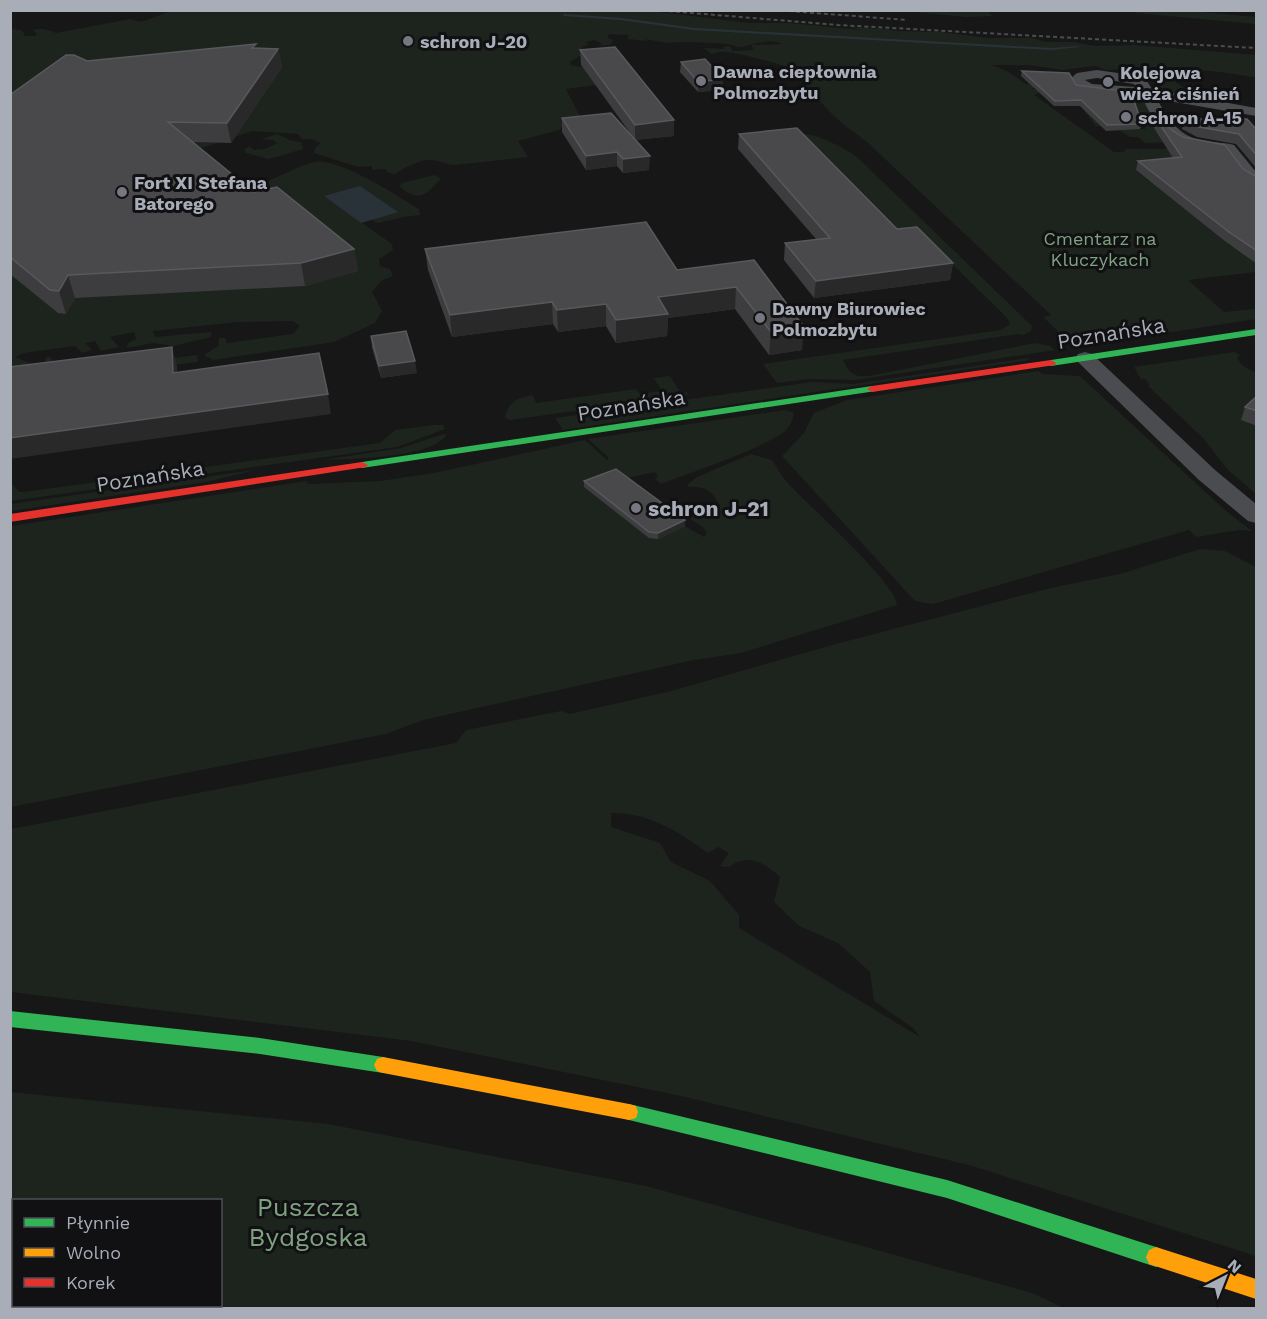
<svg xmlns="http://www.w3.org/2000/svg" width="1267" height="1319" font-family="'Work Sans',sans-serif">
  <style>
    .green { fill: #1d241e; fill-rule: evenodd }
    .water { fill: #2a3239 }
    .lines { fill: none; stroke-linecap: round; stroke-linejoin: round }
    .stream { fill: #2a3239; fill-rule: evenodd }
    .street { fill: #4b4c50; fill-rule: evenodd }
    .fast { fill: #30b455; fill-rule: evenodd }
    .slow { fill: #ff9f0a; fill-rule: evenodd }
    .jam { fill: #e5322d; fill-rule: evenodd }
    .rail { stroke: #4b4c4f; stroke-width: 2; stroke-dasharray: 4 3; stroke-linecap: butt }
    .wall { fill: #3d3d3f }
    .shaded-wall { fill: #29292a }
    .building { fill: #49494c; stroke: #58595d; stroke-width: 1.5 }
    .poi-dot { fill: #757880; stroke: #111113; stroke-width: 2 }
    .labels { text-anchor: middle; dominant-baseline: central; stroke-width: 6; stroke-linejoin: round; paint-order: stroke }
    .far-poi-label { font-size: 18px; font-weight: bold; fill: #a8adb8; stroke: #111113; text-anchor: start }
    .far-park-label { font-size: 18px; fill: #7fa381; stroke: #111113 }
    .street-label { font-size: 21px; fill: #a8adb8; stroke: #111113 }
    .poi-label { font-size: 21px; font-weight: bold; fill: #a8adb8; stroke: #111113; text-anchor: start }
    .near-park-label { font-size: 26px; fill: #7fa381; stroke: #111113 }
  </style>
  <rect width="100%" height="100%" fill="#171717"/>
  <path class="green" d="M174,10h468l108,13h39l71,7 -12,-3 51,3 -7,1 48,1 47,6h46l12,4h29l22,4 39,-1 121,10v22c-22,-2 -69,-13 -89,-2l15,12 17,4 4,5h-7l-7,-3 -5,2 -20,-4 -16,-12 2,-5 -23,-5 -21,1 -11,-4 -33,4 -32,-5h-39l16,6 19,13 10,-1 9,4 -14,1 8,3 1,2 -6,2 80,57h10l2,-3h57l8,11 -54,11 13,11 30,-2 30,49 21,17 25,14v12l-68,8 36,32 32,-3v10l-181,28 -32,-30 8,-2 -184,-173c-11,-9 -23,-16 -33,-26 -11,-10 -38,-44 -48,-49 -8,-4 -59,-17 -66,-15 -3,0 -6,2 -9,2l-7,-6 18,1 2,-1 -2,-1 7,-1 4,5 20,-1 -1,-5 30,-1c-14,-6 -27,1 -41,3 -5,0 -8,-2 -13,-3 -8,-1 -56,-3 -61,-1l-22,-4 3,2 -21,-2 2,-4 -21,-1v4l5,2 -3,5 -13,1 6,-2 -9,-4 -8,2 3,3 -6,1 -2,9 -11,7v3l12,2 14,18 -30,4 16,31 -17,4 -6,6 -41,11 10,16 -73,8c-9,0 -16,-5 -24,-5 -12,-1 -26,8 -36,14l-7,-1 -3,-4 -13,1v-4l-14,1 -44,-14 1,-5 6,-5 -10,-4h-9l-4,-5 -46,-3 -62,21 62,43 8,-2 -6,-8c23,-5 40,-18 60,-23 23,-6 85,35 105,47l1,6 -17,2 -25,6 -54,-27 68,48 1,6 -14,9 1,7 10,3 3,7 -12,5 -9,11 10,19 -7,12 -41,19 -121,18 -9,-5 14,-9 1,-8h6l2,5 66,-9 7,-8 -7,-5 -55,1 -85,9 2,6 57,-5 -1,5 -38,9 -20,-3 -26,5 1,-5 8,-4 -2,-7 -24,5 9,10 -18,4 -6,-10 -10,2 7,7 -10,3 -7,-7 -51,7 -9,4 23,9 8,-5v-4h4l5,6 25,7 117,-15 1,7 -150,17 -37,-9v-341l11,1 3,6h11l1,-2 -4,-3c6,-4 16,-1 23,2l74,-14 11,3z
    M903,11h85l4,5 -26,1z
    M1132,11h58l66,6v7l-120,-11z
    M1140,93l33,49 -28,1 -7,-6h-8l-13,-8h29l-20,-24 -2,24 -28,-3 -15,-19z
    M277,134l15,7 9,1 2,7 -34,10 -23,-6 -2,-3 5,-4 5,4 11,-1 12,-6 -4,-3 -12,-1z
    M806,134c18,3 36,13 51,23l175,169 -1,5 -8,4 -5,-1 -175,26c5,11 10,18 26,16l166,-33 15,3 5,4 -199,30 -47,-1 -32,4 -14,-19 238,-34 9,-6 -3,-6 -78,-77 -33,4 -107,-109z
    M435,175l6,4c-16,16 -21,24 -41,8l1,-4z
    M1234,352l6,3 -3,3 6,8 13,7v121l-28,-24 -26,-33 -55,-52h3l-5,-6h-4l-7,-12z
    M1028,358l1,2 -466,70 -8,-12 257,-36 42,2z
    M1039,371l3,3 38,2 146,135 26,20 -13,-1 -43,7 -7,-7 -256,74 -18,-3 -133,-145 22,-23 10,-20 33,-13z
    M670,376l11,17 6,-1 1,3 -178,25 -5,-2c2,-16 14,-21 28,-23l3,8 100,-14 4,5 22,-3 -8,-13z
    M785,410l9,3c-1,6 -4,13 -8,17 -12,14 -104,46 -126,54l-5,-6 3,-1 -3,-5 -32,7 62,47 19,11 3,-4 -4,-6 -33,-21v-5l3,-2c20,5 23,21 46,6 -6,-15 -16,-19 -31,-18v-3l9,-7 54,-23 21,6c5,7 8,14 13,20 19,22 112,103 112,125l-156,48 -47,7 -271,60 -37,14 -375,73v-281l296,-45 1,3 72,-3 54,-8 151,-33 22,20 2,-2 -21,-19z
    M433,425h10l2,4 -48,18 -386,54v-15l2,-1 6,7h5l356,-49 15,-13z
    M447,433c-9,25 -99,26 -124,27l78,-12z
    M255,470l-49,12 -195,29 -1,-7z
    M1200,549l25,2 31,16v689l-287,-91 -292,-70 -266,-54 -400,-49v-163l445,-86 10,-13 95,-19 9,3 101,-23 165,-47 215,-56 69,-14zM611,813c36,-1 69,19 97,40l10,-6 11,6 -9,13 9,1c19,-14 35,-5 51,10l-6,25 25,24 39,17 32,29 4,29 39,27 7,9 -181,-109v-13l-29,-34 -39,-19 -11,-19 -49,-16z
    M10,1092l318,32 318,62 386,107 32,15h-1053zM220,1200v106h-206v-106z"/>
  <path class="water" d="M360,186l38,26 -37,11 -37,-27z"/>
  <g class="lines">
    <path class="stream" d="M564,14l57,4 73,10 357,20 27,-2 2,1 -29,3 -357,-20 -73,-10 -58,-4z"/>
    <path class="street" d="M1097,70l42,6 6,2 7,11 104,19v8l-99,-17c12,21 22,38 48,42 9,2 19,1 29,4l22,27v14c-14,-3 -25,-22 -33,-34 -51,-4 -59,-12 -82,-56l-49,-4 -17,-4 -5,-9 7,-6zM1097,78l37,6 2,3 -44,-3 -7,-4z
      M1085,352l7,2 123,116 41,34v19l-8,-2 -49,-41 -121,-118 -3,-4 3,-4z"/>
    <path class="fast" d="M1256,329v6l-205,31 -5,-3 5,-3z
      M872,386l4,1v4l-514,77 -6,-3 6,-3z
      M10,1011l250,27 123,19 6,2 3,6 -3,6 -6,2 -123,-19 -250,-27z
      M629,1104l318,76 209,67 7,3 3,7 -3,7 -7,3 -209,-69 -318,-78 -7,-2 -2,-6 2,-6z"/>
    <path class="slow" d="M383,1057l246,47 7,2 2,6 -2,6 -7,2 -246,-47 -6,-2 -3,-6 3,-6z
      M1156,1247l100,32v20l-107,-35 -3,-7 3,-7z"/>
    <path class="jam" d="M1051,360l5,3 -1,2 -183,27 -5,-3 5,-3z
      M362,462l6,3 -2,2 -356,55v-8z"/>
    <path class="rail" d="M655,10l183,15 418,23
      M775,10l132,10"/>
  </g>
  <path class="wall" d="M256,48l22,1 4,18 -51,76 -38,-1 61,50 100,57 4,22 -53,15 -230,12 -9,16 -8,-1 -48,-39v-179l77,-34z
    M580,50l94,70v16l-39,4 14,30 -26,3 -6,-7 -31,4 -24,-38v-14l71,19 -52,-72z
    M681,62l42,17v11l-25,2 -18,-20z
    M1022,71l54,14 66,39 -2,5 -34,2 -26,-25h-26l-33,-30z
    M1156,119l17,12 84,46v87l-31,-22 -90,-72 2,-9 35,-3 -19,-30z
    M1184,119l73,11v39l-21,-25 -39,-7 -15,-8z
    M739,134l214,129 -3,17 -136,18 -30,-38 1,-17 31,-4 -78,-90z
    M425,249l252,21 77,-10 48,90 -33,5 -34,-46 -67,9 -1,18 -51,7 -10,-17 -48,6 -5,-8 -101,13 -24,-67z
    M371,336l46,37 -36,5 -9,-30z
    M1257,396v30l-16,-6 4,-13z
    M584,481l101,45 -27,13 -9,-1 -65,-51z"/>
  <path class="shaded-wall" d="M278,49l4,18 -51,76 -4,-20z
    M723,79v11l-25,2v-10z
    M674,120v16l-39,4v-15z
    M617,152v14l-31,4v-14z
    M650,156l-1,14 -26,3v-14z
    M354,249l4,22 -53,15 -4,-23z
    M953,263l-3,17 -136,18 2,-17z
    M68,275l7,23 -9,16 -7,-23z
    M736,287l-1,22 -67,9 -1,18 -51,7v-23l42,-23z
    M552,302l1,22 -101,13 -2,-22z
    M606,304v22l-48,6 -1,-22z
    M804,327l-2,23 -33,5 2,-23z
    M172,347l5,19 1,26 -5,-19z
    M415,361l2,12 -36,5 -2,-12z
    M328,394l3,20 -321,45v-21z
    M685,520v6l-27,13v-6z"/>
  <path class="building" d="M256,44l-4,4 26,1 -51,74 -59,-1 86,70 23,-5 77,62 -53,14 -233,12 -9,16 -9,-1 -40,-33v-162l56,-40h8l13,6z
    M615,47l59,73 -39,5 -55,-75z
    M705,59l18,20 -25,3 -17,-20z
    M1022,71l47,2 7,12 55,7 11,32 -35,1 -26,-25 -26,1z
    M611,113l39,43 -27,3 -6,-7 -31,4 -24,-38z
    M1156,119h4l13,12 10,6 42,8 18,24 14,8v74l-28,-19 -91,-71 44,-4z
    M1184,119h63l10,11v26l-18,-22 -40,-7z
    M797,128l100,101 20,-2 36,36 -137,18 -31,-38 45,-5 -91,-104z
    M646,222l31,48 77,-10 50,67 -33,5 -35,-45 -78,10 10,17 -52,6 -10,-16 -49,6 -5,-8 -102,13 -25,-66z
    M406,331l9,30 -36,5 -8,-30z
    M172,347l1,26 146,-20 9,41 -318,44v-71z
    M1257,396v15l-12,-4z
    M616,469l69,51 -27,13 -9,-1 -65,-51z"/>
  <g class="poi-dot">
    <circle cx="408" cy="41" r="6"/>
    <circle cx="701" cy="81" r="6"/>
    <circle cx="1108" cy="82" r="6"/>
    <circle cx="1126" cy="117" r="6"/>
    <circle cx="122" cy="192" r="6"/>
    <circle cx="760" cy="318" r="6"/>
    <circle cx="636" cy="508" r="6"/>
  </g>
  <g class="labels">
    <g class="far-poi-label">
      <text x="420" y="41">schron J-20</text>
      <text x="713" y="71">Dawna ciepłownia<tspan x="713" dy="21">Polmozbytu</tspan></text>
      <text x="1120" y="72">Kolejowa<tspan x="1120" dy="21">wieża ciśnień</tspan></text>
      <text x="1138" y="117">schron A-15</text>
      <text x="134" y="182">Fort XI Stefana<tspan x="134" dy="21">Batorego</tspan></text>
      <text x="772" y="308">Dawny Biurowiec<tspan x="772" dy="21">Polmozbytu</tspan></text>
    </g>
    <g class="far-park-label">
      <text x="1100" y="238">Cmentarz na<tspan x="1100" dy="21">Kluczykach</tspan></text>
    </g>
    <g class="street-label">
      <text transform="translate(1111 333) rotate(-9)">Poznańska</text>
      <text transform="translate(631 405) rotate(-9)">Poznańska</text>
      <text transform="translate(150 476) rotate(-9)">Poznańska</text>
    </g>
    <g class="poi-label">
      <text x="648" y="508">schron J-21</text>
    </g>
    <g class="near-park-label">
      <text x="308" y="1207">Puszcza<tspan x="308" dy="30">Bydgoska</tspan></text>
    </g>
  </g>
  <rect width="1267" height="1319" fill="none" stroke="#a8adb8" stroke-width="24"/>
  <rect x="12" y="1199" width="210" height="108" fill="#111113" stroke="#4d4f55" stroke-width="1.5"/>
  <rect x="24" y="1218" width="30" height="9" fill="#30b455" stroke="#4d4f55" stroke-width="1.5"/>
  <text x="66" y="1229" font-size="18" fill="#a8adb8">Płynnie</text>
  <rect x="24" y="1248" width="30" height="9" fill="#ff9f0a" stroke="#4d4f55" stroke-width="1.5"/>
  <text x="66" y="1259" font-size="18" fill="#a8adb8">Wolno</text>
  <rect x="24" y="1278" width="30" height="9" fill="#e5322d" stroke="#4d4f55" stroke-width="1.5"/>
  <text x="66" y="1289" font-size="18" fill="#a8adb8">Korek</text>
  <g transform="translate(1225 1277) rotate(42)" stroke="#111113" stroke-width="4.5" paint-order="stroke">
  <path d="M0-4.5L10 22L0 15L-10 22Z" fill="#a8adb8"/>
  <text y="-9" font-size="16" font-weight="bold" text-anchor="middle" fill="#a8adb8">N</text>
  </g>
</svg>
